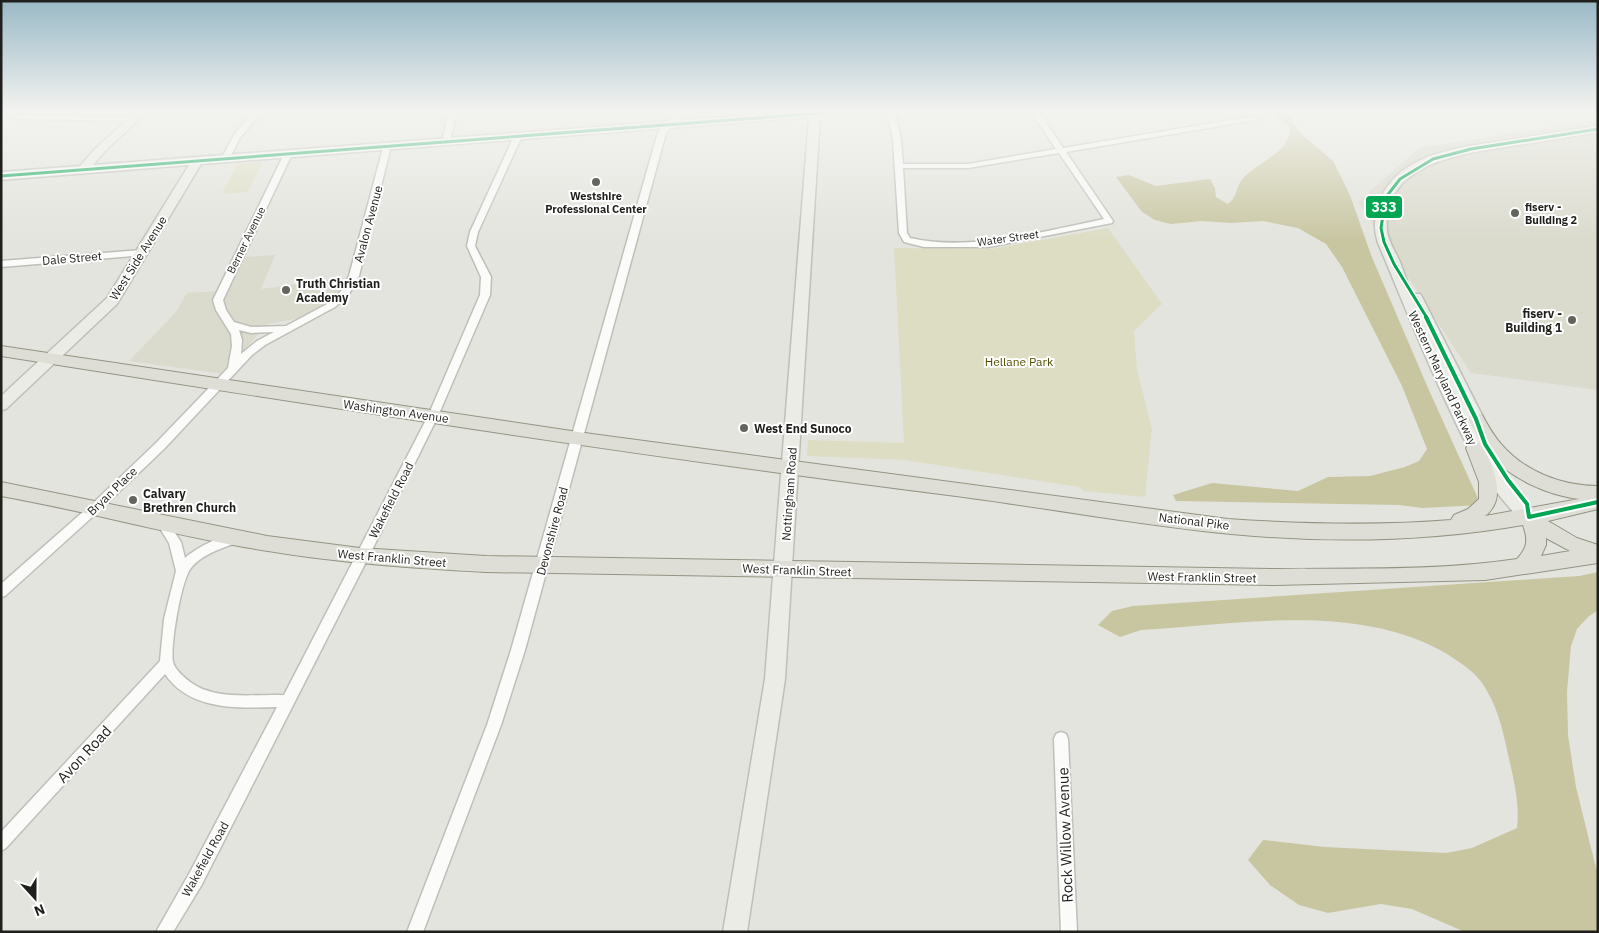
<svg xmlns="http://www.w3.org/2000/svg" width="1599" height="933" font-family="'IBM Plex Sans',sans-serif">
  <style>
    .built { fill: #dadacd }
    .green { fill: #ddddc4 }
    .forest { fill: #c8c6a1 }
    .lines { fill: none; stroke-linecap: round; stroke-linejoin: round }
    .street-casing { stroke: #bfbfba; stroke-width: 3 }
    .secondary-casing { stroke: #bfbfba; stroke-width: 3 }
    .primary-casing { stroke: #949484; stroke-width: 2 }
    .street { fill: #fbfbfa; fill-rule: evenodd }
    .secondary { fill: #ecece7; fill-rule: evenodd }
    .primary { fill: #deded6; fill-rule: evenodd }
    .bus-1-far1-casing { stroke: #fff; stroke-width: 6 }
    .bus-1-casing { stroke: #fff; stroke-width: 8 }
    .bus-1-far1 { stroke: #00a651; stroke-width: 3 }
    .bus-1 { stroke: #00a651; stroke-width: 4 }
    .poi-dot { fill: #64645f; stroke: #fff; stroke-width: 2 }
    .labels { text-anchor: middle; dominant-baseline: central; stroke-width: 4; stroke-linejoin: round; paint-order: stroke }
    .far-poi-label { font-size: 11px; font-weight: bold; fill: #1f1f1b; stroke: #fff }
    .far-street-label { font-size: 11px; fill: #1f1f1b; stroke: #fff }
    .street-label { font-size: 12px; fill: #1f1f1b; stroke: #fff }
    .poi-label { font-size: 12px; font-weight: bold; fill: #1f1f1b; stroke: #fff; text-anchor: start }
    .park-label { font-size: 12px; fill: #555100; stroke: #fff }
    .near-street-label { font-size: 15px; fill: #1f1f1b; stroke: #fff }
    .line-badge { stroke: #fff; stroke-width: 2 }
    .badge-label { font-size: 14px; text-anchor: middle; font-weight: bold; fill: #fff }
  </style>
  <rect width="100%" height="100%" fill="#e4e4de"/>
  <path class="built" d="M1598,120v270l-127,-17 -113,-171 61,-54z
    M275,255l-14,34 86,-11 -1,6 -10,13 -15,11 -21,10 -33,6 -43,50 -95,-13 47,-49 11,-19 43,-3 15,-33z"/>
  <path class="green" d="M263,162l-15,30 -26,2 15,-30z
    M1108,228l54,76 -28,27 3,38 15,60 -7,68 -61,-6 -5,-4 -174,-27 -98,-4 1,-16 96,3 -10,-195 97,1z"/>
  <path class="forest" d="M1271,110h13l16,23 33,28 17,34 21,60 57,133 53,117 -59,3 -23,-3 -223,-4 -3,-6 39,-12 86,8 30,-14 42,-1 35,-9 14,-6 8,-12 -25,-63 -60,-119 -16,-23 -28,-16 -35,-7 -32,2 -29,-2 -31,3 -16,-4 -13,-8 -26,-35 13,-2 27,11 54,-7 5,9 1,9 12,7c10,-8 7,-14 13,-23 13,-18 49,-27 49,-53z
    M1598,572v38l-10,7 -11,12 -6,17 -4,46 1,43 8,52 22,89v56h-133l-53,-23 -31,-5 -53,9 -29,-8 -29,-20 -22,-25 15,-20 62,7 121,6 26,-5 45,-20c3,-27 -4,-51 -10,-78 -5,-24 -11,-47 -25,-67 -8,-12 -23,-21 -35,-29 -88,-52 -208,-30 -306,-24l-21,7 -22,-12 14,-14 21,-5 446,-30z"/>
  <g class="lines">
    <defs>
      <path id="street" d="M255,110h8l-23,28 -12,23h-6l-1,-2 13,-24z
        M449,110h8l-7,32 -4,2 -4,-2z
        M672,110h8l1,8 -15,15 -141,517 -24,75 -78,207h-16l80,-207 24,-75 147,-518 15,-15z
        M887,110h8l6,30 2,24h65l88,-15 -26,-39h8l25,38 192,-32 4,2 -4,2 -189,32 47,69 -1,2 -124,24h-64l-20,-5 -5,-9 -6,-93zM1059,153l45,66c-59,12 -135,33 -194,19l-3,-5 -4,-65h65z
        M14,115l121,2 4,2 -4,2 -118,-2 -4,-2z
        M515,134l7,2 -44,96 -3,14 16,31 -1,18 -52,121 -69,140 -168,330 -28,46h-17l33,-58 88,-167c-39,1 -87,4 -112,-33l-159,174 -5,3v-19l159,-171 4,-42 12,-48 -7,-28 -13,-21 2,-3h8l15,23 4,16c9,-9 44,-28 56,-23l2,3 -2,3c-17,7 -38,12 -50,27 -10,12 -21,79 -18,94 2,8 11,15 17,20 25,19 65,12 94,13l144,-279 52,-121 1,-18 -14,-31 3,-14z
        M384,144l7,2 -32,130 -10,18 -14,13 -70,38 -13,10 -88,94 -64,61 -95,86 -4,1v-13l91,-80 64,-61 72,-75 4,-22 -1,-12 -15,-24 -3,-10 72,-148 7,2 -69,146 3,10 8,12 17,5 35,-1 43,-23 13,-13 7,-14zM239,330l12,3 23,-1 -17,9 -16,13 1,-14z
        M142,250l3,1v4l-144,12v-6z
        M1061,732l5,2 2,5 9,193h-16l-7,-193 2,-5z"/>
      <path id="secondary" d="M138,110h11l-45,42 -11,13 724,-55h49l-5,3 -41,3 -35,563 -38,253h-24l42,-253 44,-562 -608,47 -84,140 -111,105 -5,1v-14l106,-98 82,-133 -188,15v-8l79,-6 16,-18z
        M1598,126v6c-29,5 -58,10 -87,14 -48,8 -129,16 -124,84 1,11 8,21 13,32 4,10 7,21 12,32h8l2,3 62,122 5,15 -2,4 -7,1 28,45 30,33 -3,5 -6,2 -6,-2c-35,-34 -56,-74 -76,-118 -25,-53 -46,-107 -69,-161 -5,-15 -4,-30 3,-45 22,-49 88,-51 134,-59 27,-4 55,-9 83,-13z"/>
      <path id="primary" d="M1,346l591,88 636,85c75,5 148,7 223,1l3,-5 14,-6 11,-10v-17l-13,-34 3,-5 6,-1 6,1c11,21 28,55 4,73l94,-17c-32,-4 -67,-20 -89,-44 -9,-10 -15,-24 -22,-36l2,-4 6,-2 6,2c6,10 11,20 19,29 24,28 61,42 97,42v23l-50,12 29,17 21,7v18l-113,17 -210,5 -789,-13c-73,-4 -146,-9 -218,-21 -90,-14 -177,-39 -267,-55v-14l266,54 93,12 126,8 789,13c80,-1 163,2 242,-10 11,-12 11,-19 6,-34 -96,17 -195,18 -292,9 -92,-9 -183,-26 -275,-38 -319,-40 -637,-90 -955,-140zM1546,538l24,13 -29,5 5,-11z"/>
    </defs>
    <use href="#street" class="street-casing"/>
    <use href="#secondary" class="secondary-casing"/>
    <use href="#primary" class="primary-casing"/>
    <use href="#street" class="street"/>
    <use href="#secondary" class="secondary"/>
    <use href="#primary" class="primary"/>
    <defs>
      <path id="bus-1-far1" d="M1,176l859,-66
        M1427,318l-33,-54 -10,-22 -3,-14 5,-31 14,-18 33,-20 38,-10 127,-20"/>
      <path id="bus-1" d="M1426,317l50,102 9,25 23,36 19,24 2,13 69,-15"/>
    </defs>
    <use href="#bus-1-far1" class="bus-1-far1-casing"/>
    <use href="#bus-1" class="bus-1-casing"/>
    <use href="#bus-1-far1" class="bus-1-far1"/>
    <use href="#bus-1" class="bus-1"/>
  </g>
  <linearGradient id="sky" x2="0" y2="1"><stop stop-color="#99b9c6"/><stop offset="0.46" stop-color="#f3f3f0"/><stop offset="1" stop-color="#f3f3f0" stop-opacity="0"/></linearGradient>
  <rect width="1599" height="241" fill="url(#sky)"/>
  <g class="poi-dot">
    <circle cx="596" cy="182" r="5"/>
    <circle cx="1515" cy="213" r="5"/>
    <circle cx="286" cy="290" r="5"/>
    <circle cx="1572" cy="320" r="5"/>
    <circle cx="744" cy="428" r="5"/>
    <circle cx="133" cy="500" r="5"/>
  </g>
  <g class="labels">
    <g class="far-poi-label">
      <text x="596" y="196">Westshire<tspan x="596" dy="13">Professional Center</tspan></text>
      <text x="1525" y="207" text-anchor="start">fiserv -<tspan x="1525" dy="13">Building 2</tspan></text>
    </g>
    <g class="far-street-label">
      <text transform="translate(1008 238) rotate(-8)">Water Street</text>
      <text transform="translate(246 240) rotate(-64)">Berner Avenue</text>
    </g>
    <g class="street-label">
      <text transform="translate(368 224) rotate(-75)">Avalon Avenue</text>
      <text transform="translate(72 258) rotate(-5)">Dale Street</text>
      <text transform="translate(138 258) rotate(-58)">West Side Avenue</text>
      <text transform="translate(1443 378) rotate(65)">Western Maryland Parkway</text>
      <text transform="translate(396 411) rotate(8)">Washington Avenue</text>
      <text transform="translate(112 491) rotate(-44)">Bryan Place</text>
      <text transform="translate(789 494) rotate(-86)">Nottingham Road</text>
      <text transform="translate(391 500) rotate(-63)">Wakefield Road</text>
      <text transform="translate(1194 521) rotate(7)">National Pike</text>
      <text transform="translate(552 531) rotate(-75)">Devonshire Road</text>
      <text transform="translate(392 558) rotate(5)">West Franklin Street</text>
      <text transform="translate(797 570) rotate(2)">West Franklin Street</text>
      <text transform="translate(1202 577) rotate(1)">West Franklin Street</text>
      <text transform="translate(205 859) rotate(-61)">Wakefield Road</text>
    </g>
    <g class="poi-label">
      <text x="296" y="283">Truth Christian<tspan x="296" dy="14">Academy</tspan></text>
      <text x="1562" y="313" text-anchor="end">fiserv -<tspan x="1562" dy="14">Building 1</tspan></text>
      <text x="754" y="428">West End Sunoco</text>
      <text x="143" y="493">Calvary<tspan x="143" dy="14">Brethren Church</tspan></text>
    </g>
    <g class="park-label">
      <text x="1019" y="361">Hellane Park</text>
    </g>
    <g class="near-street-label">
      <text transform="translate(84 754) rotate(-47)">Avon Road</text>
      <text transform="translate(1065 835) rotate(-92)">Rock Willow Avenue</text>
    </g>
  </g>
  <rect class="line-badge" x="1365" y="195" width="38" height="24" rx="5" fill="#00a651"/>
  <g class="badge-label">
    <text x="1384" y="212">333</text>
  </g>
  <rect width="1599" height="933" fill="none" stroke="#1f1f1b" stroke-width="5"/>
  <g transform="translate(35 898) rotate(159)" stroke="#ffffff" stroke-width="4" paint-order="stroke">
  <path d="M0-4L9 19L0 12L-9 19Z" fill="#1f1f1b"/>
  <text y="-8" font-size="14" font-weight="bold" text-anchor="middle" fill="#1f1f1b">N</text>
  </g>
</svg>
